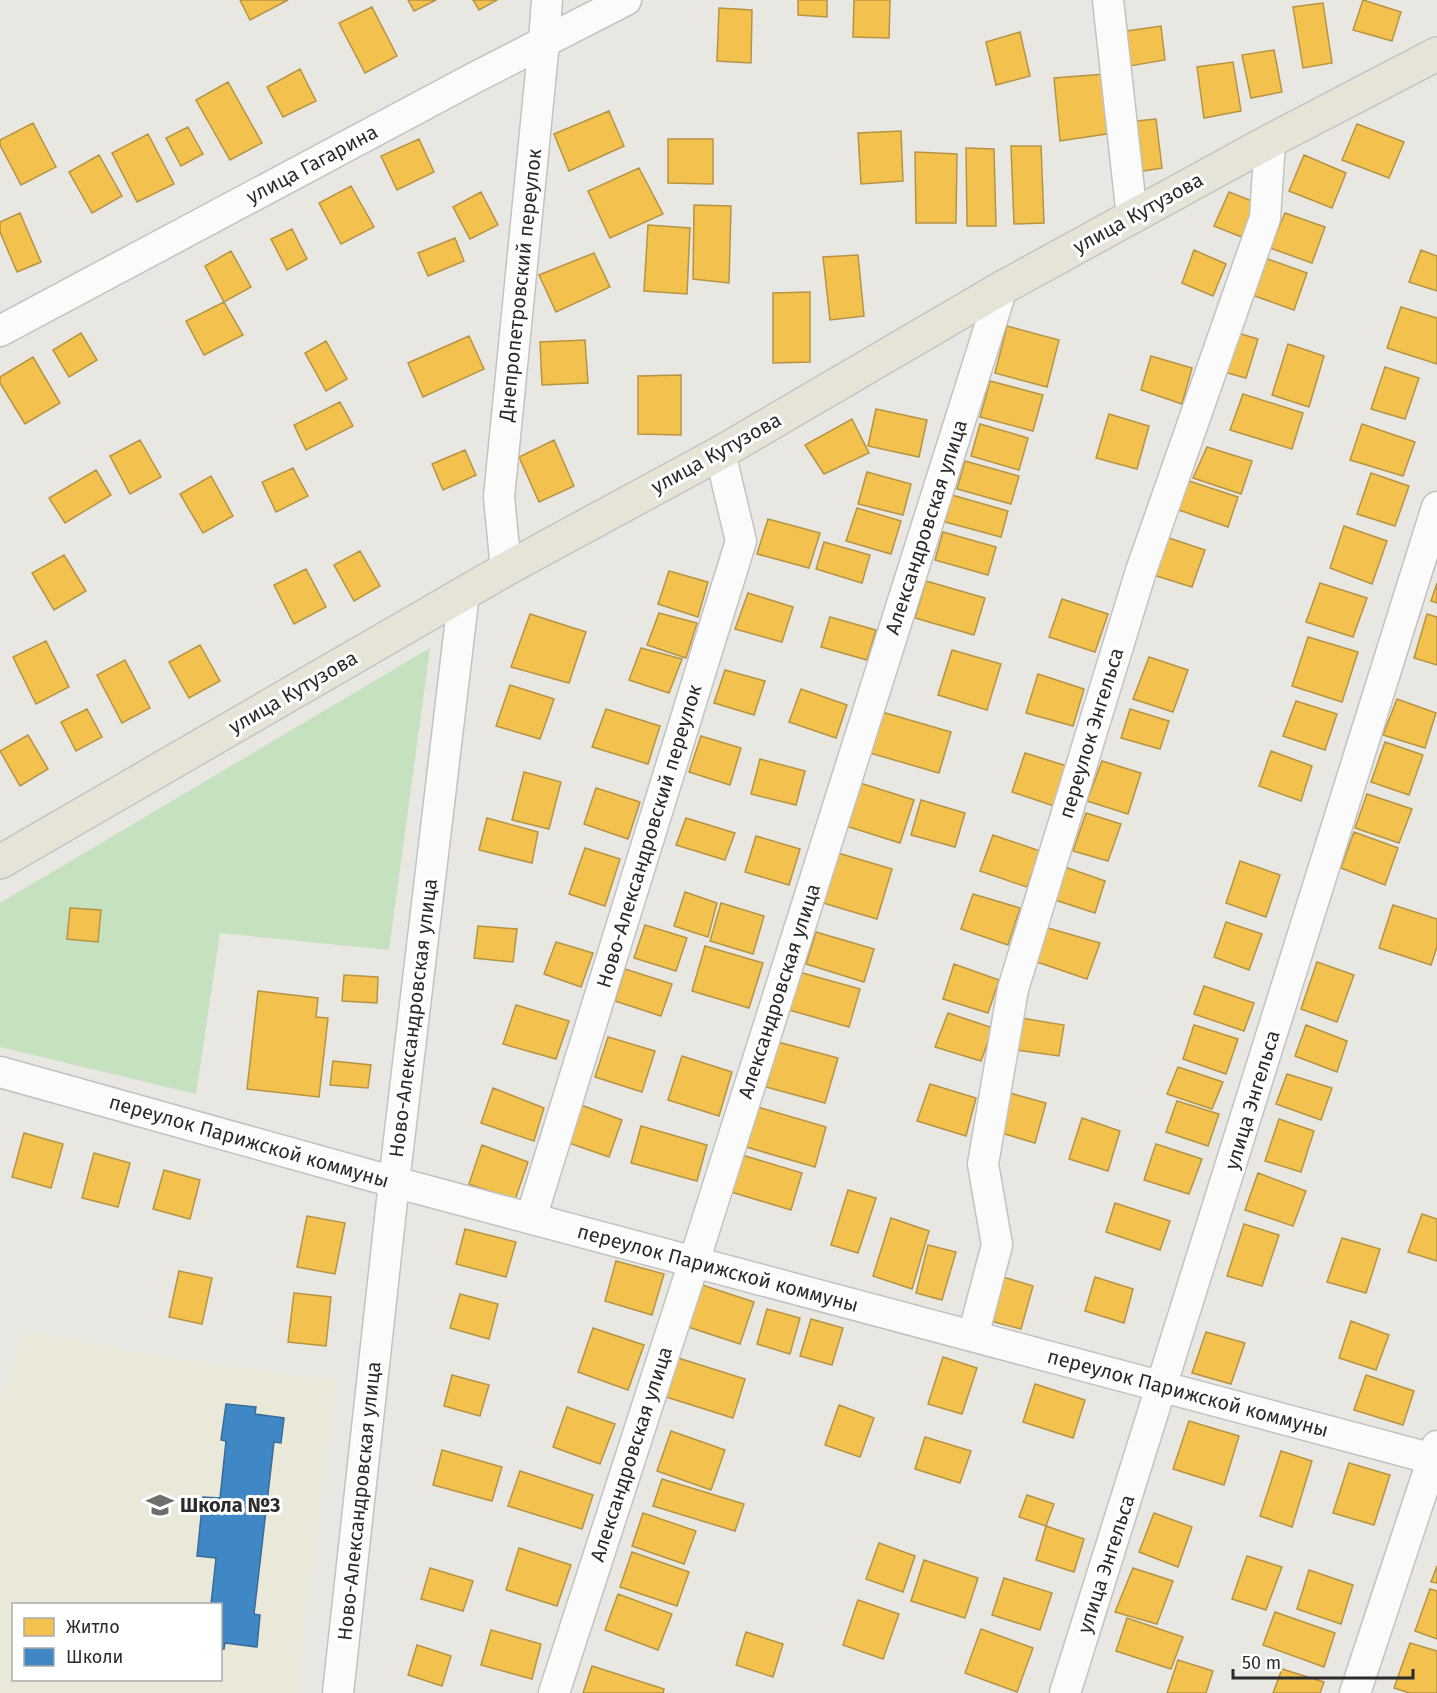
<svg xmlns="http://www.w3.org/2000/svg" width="1437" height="1693" font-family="'Fira Sans',sans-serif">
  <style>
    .education { fill: #eae8d9; fill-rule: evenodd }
    .grass { fill: #c5e1bf }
    .homes { fill: #f2c14e; stroke: #b69444; stroke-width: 1.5 }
    .schools { fill: #3f88c5; stroke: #396c97; stroke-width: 1.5 }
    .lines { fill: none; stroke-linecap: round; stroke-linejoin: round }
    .minor-casing { stroke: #c2c2c2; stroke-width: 33 }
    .major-casing { stroke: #c5c4c2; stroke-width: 36 }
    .minor { stroke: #fcfbfb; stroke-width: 30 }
    .major { stroke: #e5e4d6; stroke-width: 33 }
    .labels { text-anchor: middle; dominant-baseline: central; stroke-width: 6; stroke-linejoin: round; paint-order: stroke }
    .street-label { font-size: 20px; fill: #2b2b2b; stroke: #fff }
    .poi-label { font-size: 20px; font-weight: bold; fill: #2b2b2b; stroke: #fff; text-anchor: start }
  </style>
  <rect width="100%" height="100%" fill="#e8e7e2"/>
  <path class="education" d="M25,1331l140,26 171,24 -40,312h-296v-287zM14,1604h206v76h-206z"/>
  <path class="grass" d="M430,648l-41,302 -169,-17 -24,161 -196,-47v-144z"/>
  <path class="homes" d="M240,0h48l-38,20z
    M408,0h28l-22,11z
    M473,0h24l-18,10z
    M798,0h29v17l-29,-2z
    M854,0h36l-1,38 -36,-1z
    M1363,0l38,12 -9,29 -39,-11z
    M1323,3l9,60 -29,5 -10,-61z
    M372,7l25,49 -32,17 -26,-50z
    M719,8l33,2 -1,53 -34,-2z
    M1161,26l4,34 -41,7 -4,-35z
    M1020,32l10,44 -34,9 -10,-43z
    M1274,50l8,42 -31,6 -9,-43z
    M1233,62l8,49 -37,7 -7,-51z
    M300,69l16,32 -33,16 -16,-30z
    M1105,74l8,59 -53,8 -6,-63z
    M228,82l34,61 -32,17 -34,-60z
    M609,111l15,35 -55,25 -15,-37z
    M1156,119l6,49 -31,5 -5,-51z
    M33,123l23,44 -35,18 -21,-40v-5z
    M1357,124l47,18 -15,36 -47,-18z
    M188,127l15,27 -22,12 -15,-28z
    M901,131l2,50 -42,3 -3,-51z
    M148,134l26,50 -37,18 -25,-49z
    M419,139l15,33 -37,18 -16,-34z
    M668,139h45v45l-45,-1z
    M1011,146h30l3,77 -30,1z
    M966,148l28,1 2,77h-29z
    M915,152l42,2 -1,69h-40z
    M99,155l23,41 -30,17 -23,-41z
    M1304,155l42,18 -14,35 -43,-17z
    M639,168l24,46 -53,24 -22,-47z
    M351,186l23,41 -33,17 -22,-41z
    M481,192l17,33 -28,14 -17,-32z
    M1229,192l28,11 -13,35 -30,-12z
    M694,205l37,1 -2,77 -36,-4z
    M20,213l21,49 -24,10 -17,-40v-10z
    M1285,213l40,14 -13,36 -42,-15z
    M648,225l42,3 -3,66 -43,-3z
    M292,229l15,30 -20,11 -16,-31z
    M455,238l9,23 -36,15 -10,-23z
    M1194,250l32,14 -13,32 -31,-13z
    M1421,250l16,6v35l-28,-9z
    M231,251l20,36 -27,15 -19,-36z
    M594,253l16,34 -54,25 -17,-37z
    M858,255l6,61 -34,4 -7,-63z
    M1265,258l42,15 -13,37 -42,-15z
    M810,292v70l-37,1v-70z
    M224,302l19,33 -39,20 -18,-34z
    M1401,307l36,11v46l-50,-16z
    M1007,326l52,14 -12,47 -52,-14z
    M1231,331l27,8 -12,39 -26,-7z
    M81,333l16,27 -28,17 -16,-27z
    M469,336l15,33 -61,28 -15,-34z
    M585,340l3,43 -46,2 -2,-43z
    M326,341l21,38 -21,12 -21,-38z
    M1288,344l36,12 -15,51 -37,-12z
    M1151,356l41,12 -10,36 -41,-14z
    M33,357l27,46 -35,21 -25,-41v-6z
    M1385,367l34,11 -14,41 -34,-10z
    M681,375v60l-43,-1v-58z
    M990,381l53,14 -10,36 -53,-14z
    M1243,394l60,19 -11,36 -62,-19z
    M340,402l13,24 -47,24 -12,-25z
    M876,409l51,11 -8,37 -51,-11z
    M1109,414l40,12 -12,43 -41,-11z
    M852,419l17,34 -45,21 -19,-29z
    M980,424l48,14 -9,32 -48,-14z
    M1362,424l53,18 -12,34 -53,-16z
    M140,440l21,37 -31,17 -20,-38z
    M554,440l20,46 -35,16 -20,-45z
    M1207,447l45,14 -11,33 -48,-16z
    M465,450l11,25 -33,15 -11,-26z
    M965,461l54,15 -8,28 -54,-15z
    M293,468l15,28 -32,16 -14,-30z
    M96,470l15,25 -46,28 -16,-25z
    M867,472l44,12 -8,31 -45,-11z
    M1371,473l38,13 -14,40 -38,-12z
    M211,476l22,40 -30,17 -23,-39z
    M1186,480l52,17 -10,30 -52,-18z
    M952,495l56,16 -7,26 -56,-15z
    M857,508l44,13 -10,33 -45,-13z
    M768,519l52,14 -11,35 -52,-14z
    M1344,526l43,15 -15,43 -42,-16z
    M943,532l53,15 -8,28 -53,-15z
    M1163,536l42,14 -13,37 -42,-13z
    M824,542l46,13 -8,28 -46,-14z
    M360,551l20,35 -26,15 -20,-36z
    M64,555l22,36 -32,19 -22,-37z
    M306,569l20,38 -32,17 -20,-39z
    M669,571l39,11 -10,35 -40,-13z
    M926,581l59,17 -11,37 -59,-17z
    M1320,583l47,15 -14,39 -47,-15z
    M1437,583v20l-6,-2z
    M748,593l45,14 -11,35 -47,-13z
    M1062,599l46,15 -13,38 -46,-15z
    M659,613l38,10 -11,35 -39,-13z
    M530,614l56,18 -17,51 -58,-16z
    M1427,614l10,3v48l-23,-7z
    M830,617l46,13 -9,30 -46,-13z
    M1308,637l50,15 -16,50 -50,-16z
    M46,641l23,46 -33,17 -23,-47z
    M200,645l20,36 -31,17 -20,-36z
    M641,648l41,11 -13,34 -40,-13z
    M952,650l49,14 -14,46 -49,-15z
    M1149,657l39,13 -15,42 -40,-13z
    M125,660l25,48 -28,15 -25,-48z
    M725,670l40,11 -11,34 -40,-12z
    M1038,674l46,15 -11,37 -47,-13z
    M510,685l44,14 -14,40 -44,-13z
    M801,689l46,16 -11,33 -47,-16z
    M1397,699l39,14 -11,35 -42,-13z
    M1296,701l41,13 -12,36 -42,-14z
    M87,709l15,28 -26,14 -15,-29z
    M606,709l54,17 -12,38 -56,-17z
    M1130,709l39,12 -9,28 -39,-11z
    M882,712l69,20 -12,41 -69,-20z
    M28,735l20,34 -28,17 -20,-35z
    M701,736l40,12 -11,37 -41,-13z
    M1385,742l38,13 -14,40 -38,-13z
    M1271,751l41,15 -11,35 -42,-15z
    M1025,753l42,13 -13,40 -42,-14z
    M760,759l45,12 -9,34 -45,-11z
    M1102,761l39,12 -13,41 -41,-13z
    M524,772l37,10 -12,47 -37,-9z
    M860,783l54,17 -14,43 -54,-17z
    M596,788l44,14 -12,37 -44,-15z
    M1367,794l45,15 -13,34 -44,-15z
    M921,800l44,13 -10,34 -44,-12z
    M1086,813l35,11 -13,37 -35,-10z
    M487,818l51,14 -6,31 -53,-13z
    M686,818l49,15 -10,27 -49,-15z
    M1354,832l44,16 -13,37 -44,-17z
    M993,835l47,16 -13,36 -47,-16z
    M756,836l44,13 -11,36 -44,-13z
    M585,848l35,11 -15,47 -36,-12z
    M838,853l54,16 -15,50 -54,-16z
    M1240,861l40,14 -14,42 -40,-14z
    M1065,867l40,14 -10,32 -40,-13z
    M685,892l32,11 -9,34 -34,-11z
    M973,894l47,14 -12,37 -47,-16z
    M721,903l43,13 -11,38 -43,-13z
    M1393,905l44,14v28l-6,18 -52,-17z
    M70,908l31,2 -3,32 -31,-3z
    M1226,922l36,12 -13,36 -35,-13z
    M645,925l42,13 -11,33 -42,-13z
    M478,926l39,3 -4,33 -39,-4z
    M1048,928l52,15 -13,36 -53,-18z
    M816,932l58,17 -10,33 -58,-18z
    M556,942l37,11 -12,34 -37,-13z
    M705,946l58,17 -14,45 -57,-17z
    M1317,962l37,13 -17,47 -36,-13z
    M954,964l45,16 -11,33 -45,-14z
    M625,969l47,15 -11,32 -46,-15z
    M799,972l61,17 -11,38 -60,-17z
    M344,975l34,2 -1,26 -35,-2z
    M1204,986l50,17 -10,28 -50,-17z
    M258,991l60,7 -2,19 12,1 -9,79 -72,-8z
    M516,1005l53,16 -13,38 -53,-15z
    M948,1013l45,15 -12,33 -46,-14z
    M1021,1018l43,7 -5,31 -43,-6z
    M1194,1025l44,14 -12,35 -43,-15z
    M1306,1025l41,16 -10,31 -42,-16z
    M608,1037l47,14 -13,41 -47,-15z
    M778,1042l60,16 -13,45 -59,-16z
    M682,1056l50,16 -13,44 -51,-16z
    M333,1061l38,4 -3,23 -38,-3z
    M1178,1067l45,15 -11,27 -45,-15z
    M1287,1074l45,14 -11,32 -45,-16z
    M930,1084l46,14 -10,38 -49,-15z
    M493,1088l51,20 -10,33 -53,-18z
    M1010,1093l36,10 -11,40 -37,-11z
    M1177,1101l42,13 -11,32 -42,-14z
    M581,1105l41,15 -13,37 -40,-14z
    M758,1107l68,20 -11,40 -69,-20z
    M1082,1118l38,13 -12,40 -39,-12z
    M1279,1119l35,12 -13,41 -36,-11z
    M641,1126l66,19 -10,36 -66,-18z
    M24,1133l39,11 -12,44 -39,-11z
    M1156,1144l46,15 -13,35 -45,-14z
    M482,1145l46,17 -13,38 -46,-16z
    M94,1153l36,10 -12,44 -36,-9z
    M742,1155l60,18 -11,37 -60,-18z
    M164,1170l36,10 -10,39 -37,-10z
    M1258,1173l48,18 -13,35 -48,-16z
    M848,1190l28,8 -18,55 -27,-8z
    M1115,1203l55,18 -10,29 -54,-18z
    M1422,1214l15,5v42l-29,-9z
    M307,1216l38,7 -10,51 -38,-7z
    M891,1218l38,13 -17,58 -39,-13z
    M1244,1224l35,11 -17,51 -35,-10z
    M465,1229l51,13 -10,35 -50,-13z
    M1342,1238l38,11 -14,44 -39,-11z
    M928,1245l28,7 -14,48 -26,-7z
    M616,1261l48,13 -12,41 -47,-14z
    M179,1271l33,7 -10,46 -33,-7z
    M997,1275l36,11 -12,43 -38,-10z
    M1095,1277l38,12 -9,34 -39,-12z
    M699,1284l55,18 -14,42 -55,-18z
    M294,1293l37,4 -5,49 -38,-4z
    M460,1294l38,10 -9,35 -39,-11z
    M767,1309l33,9 -10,36 -33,-10z
    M811,1319l32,9 -11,37 -32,-9z
    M1351,1321l38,14 -13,35 -37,-12z
    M593,1328l51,17 -16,45 -50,-18z
    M1206,1332l39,11 -14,41 -39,-11z
    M675,1357l70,22 -12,39 -70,-22z
    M943,1357l34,11 -15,46 -34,-10z
    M452,1375l37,10 -9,31 -36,-10z
    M1366,1375l48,16 -11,34 -49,-15z
    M1035,1384l50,16 -12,38 -50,-16z
    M839,1405l35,13 -14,39 -35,-12z
    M567,1407l48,17 -15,40 -47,-17z
    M1189,1421l50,15 -15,49 -51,-16z
    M671,1431l54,19 -14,40 -54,-19z
    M925,1437l46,14 -11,32 -45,-14z
    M442,1450l60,17 -10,34 -59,-16z
    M1281,1451l31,10 -20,66 -32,-11z
    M1349,1463l41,12 -16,50 -41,-12z
    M520,1471l73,24 -11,34 -74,-23z
    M662,1479l82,25 -9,27 -82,-25z
    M1027,1495l27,9 -8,22 -27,-9z
    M643,1513l53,18 -12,33 -52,-18z
    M1154,1513l38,14 -14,40 -39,-15z
    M1046,1526l38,13 -10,33 -38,-12z
    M879,1543l36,13 -12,36 -37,-13z
    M519,1548l52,17 -14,41 -51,-16z
    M632,1552l57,20 -12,34 -57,-19z
    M1247,1556l35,11 -16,43 -34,-11z
    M924,1560l54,18 -13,40 -54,-17z
    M1437,1566v17l-6,-1z
    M430,1568l43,13 -10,30 -42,-12z
    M1133,1568l40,13 -16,43 -42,-12z
    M1309,1570l44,15 -12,39 -44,-15z
    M1004,1578l48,15 -12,37 -48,-15z
    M1430,1589l7,2v48l-22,-8z
    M618,1594l54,20 -14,36 -53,-20z
    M858,1600l41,14 -16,45 -40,-14z
    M1275,1612l60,21 -11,34 -61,-22z
    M1127,1618l56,19 -12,32 -55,-18z
    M981,1629l52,19 -16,44 -52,-19z
    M491,1630l50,14 -9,35 -51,-14z
    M746,1632l37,12 -10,33 -37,-12z
    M1410,1643l27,8v42h-27l-16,-5z
    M417,1645l34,11 -9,30 -34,-11z
    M1178,1660l35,11 -7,22h-39z
    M592,1666l72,23 -1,4h-80z
    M1282,1669l42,13 -4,11h-47z"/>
  <path class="schools" d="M226,1404l30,3 -1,7 29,4 -3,25 -7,-1 -20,172 6,1 -3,32 -32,-4 -1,6h-4v-45h-9l5,-46 -19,-2 6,-59 17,1 6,-57 -5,-1z"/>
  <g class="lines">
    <defs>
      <path id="minor" d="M1108,0l24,217
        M0,331l474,-253 152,-78
        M506,569l-7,-72 45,-455 3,-42
        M0,1072l394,110 1043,278
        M531,1218l210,-677 -21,-88
        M973,1336l24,-91 -14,-81 30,-175 128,-418 124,-353 5,-77
        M338,1693l56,-511 70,-589
        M554,1693l140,-431 308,-974
        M1065,1693l372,-1186
        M1355,1693l82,-247"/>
      <path id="major" d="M0,862l506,-293 214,-116 282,-165 268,-147 167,-87"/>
    </defs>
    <use href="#minor" class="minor-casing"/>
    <use href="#major" class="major-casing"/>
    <use href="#minor" class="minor"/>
    <use href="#major" class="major"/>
  </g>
  <defs>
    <symbol id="school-bare" viewBox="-9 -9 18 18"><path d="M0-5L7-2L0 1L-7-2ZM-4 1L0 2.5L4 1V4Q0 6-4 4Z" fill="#6d6d6b" stroke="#fff" stroke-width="2.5" paint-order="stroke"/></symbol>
  </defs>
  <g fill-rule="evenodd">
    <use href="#school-bare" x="141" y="1486" width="38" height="38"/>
  </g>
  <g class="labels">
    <g class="street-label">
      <text transform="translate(312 164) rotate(-28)">улица Гагарина</text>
      <text transform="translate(1138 213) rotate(-29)">улица Кутузова</text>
      <text transform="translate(520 285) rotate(-84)">Днепропетровский переулок</text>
      <text transform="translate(716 453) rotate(-29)">улица Кутузова</text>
      <text transform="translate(926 527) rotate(-72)">Александровская улица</text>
      <text transform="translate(293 692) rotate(-30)">улица Кутузова</text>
      <text transform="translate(1091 733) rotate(-73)">переулок Энгельса</text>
      <text transform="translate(649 836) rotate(-73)">Ново-Александровский переулок</text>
      <text transform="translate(779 991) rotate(-72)">Александровская улица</text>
      <text transform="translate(413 1018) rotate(-83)">Ново-Александровская улица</text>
      <text transform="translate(1252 1100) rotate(-73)">улица Энгельса</text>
      <text transform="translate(249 1141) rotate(16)">переулок Парижской коммуны</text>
      <text transform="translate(718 1268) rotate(15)">переулок Парижской коммуны</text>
      <text transform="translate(1188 1393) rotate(15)">переулок Парижской коммуны</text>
      <text transform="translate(631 1454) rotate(-72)">Александровская улица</text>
      <text transform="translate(359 1501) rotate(-84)">Ново-Александровская улица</text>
      <text transform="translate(1106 1564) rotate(-72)">улица Энгельса</text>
    </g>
    <g class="poi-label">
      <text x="180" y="1505">Школа №3</text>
    </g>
  </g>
  <rect x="12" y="1603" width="210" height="78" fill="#ffffff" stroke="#aaaaaa" stroke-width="1.5"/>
  <rect x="24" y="1618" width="30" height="18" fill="#f2c14e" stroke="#aaaaaa" stroke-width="1.5"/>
  <text x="66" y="1633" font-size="18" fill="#2b2b2b">Житло</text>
  <rect x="24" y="1648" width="30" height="18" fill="#3f88c5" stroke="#aaaaaa" stroke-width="1.5"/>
  <text x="66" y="1663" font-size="18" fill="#2b2b2b">Школи</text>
  <path d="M1233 1669v9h180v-9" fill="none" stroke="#2b2b2b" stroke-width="3"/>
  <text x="1242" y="1669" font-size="18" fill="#2b2b2b" stroke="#ffffff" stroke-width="4.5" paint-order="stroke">50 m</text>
</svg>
